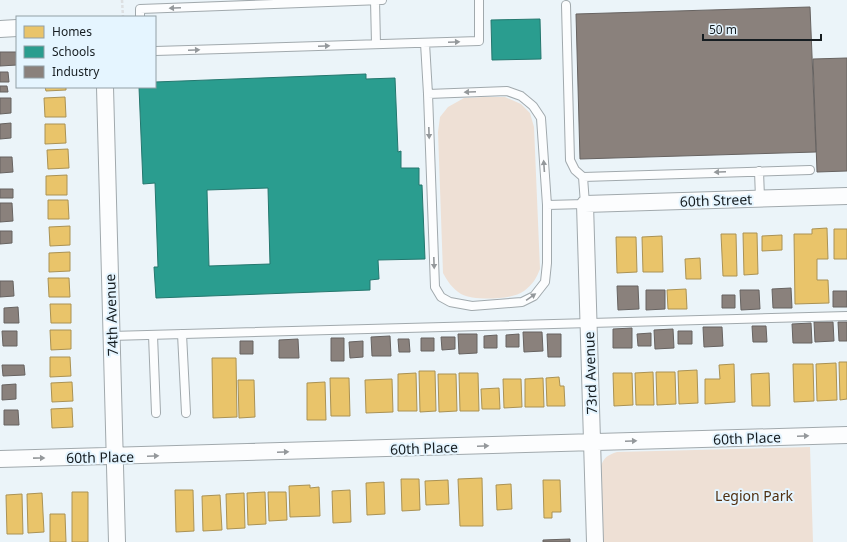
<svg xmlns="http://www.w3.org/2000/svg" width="847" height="542" font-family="'Noto Sans',sans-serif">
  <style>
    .green { fill: #eee0d5 }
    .homes { fill: #e9c46a; stroke: #aa9254 }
    .schools { fill: #2a9d8f; stroke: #24776e; fill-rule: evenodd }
    .industry { fill: #8a817c; stroke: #676361 }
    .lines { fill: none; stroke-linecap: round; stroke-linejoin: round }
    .service-casing { stroke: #a1a9ad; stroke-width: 10 }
    .minor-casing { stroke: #a1a9ad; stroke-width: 18 }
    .path { stroke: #dde0e2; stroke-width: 2.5; stroke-dasharray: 3 2; stroke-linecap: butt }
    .service { stroke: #fcfdfe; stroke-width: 8 }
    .minor { stroke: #fcfdfe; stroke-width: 16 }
    .oneway { fill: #94989b }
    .labels { text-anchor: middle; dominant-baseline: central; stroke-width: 4; stroke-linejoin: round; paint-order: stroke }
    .street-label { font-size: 14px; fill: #161d21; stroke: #e5f5ff }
    .park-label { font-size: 14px; fill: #502f10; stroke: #e5f5ff }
  </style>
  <rect width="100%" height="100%" fill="#ebf4f9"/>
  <path class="green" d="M484,97h21l16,7 9,9 4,14 6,142c-4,10 -7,15 -16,22 -11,9 -51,10 -63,3 -9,-6 -13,-12 -18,-21l-5,-141 2,-15 8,-10 16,-9z
    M810,447l3,95h-210l-2,-76c3,-9 7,-11 16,-14z"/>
  <path class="homes" d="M45,87h21v3l-20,1z
    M65,97l1,20h-21l-1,-19z
    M45,124h20l1,19 -21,1z
    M68,149l1,19 -21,1 -1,-19z
    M67,175v20h-21v-19z
    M48,200h20l1,19h-21z
    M70,226v19l-20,1 -1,-19z
    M827,228l1,31h-11v21h11l1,23 -34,1 -1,-70h18v-5z
    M834,229h13v30h-13z
    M743,233h14l1,41 -14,1z
    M721,234h15l1,42h-14z
    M782,235v15l-20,1v-15z
    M662,236l1,36h-20l-1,-35z
    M616,237h20l1,35 -20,1z
    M70,252v19l-21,1v-19z
    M700,258l1,21h-15l-1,-20z
    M48,278h21l1,19h-21z
    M686,289l1,20h-19l-1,-19z
    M50,304h21v19h-20z
    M50,330h21v19l-20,1z
    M50,357h20l1,19 -21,1z
    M212,358h24l1,59 -24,1z
    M839,362h8v37l-7,1z
    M836,363l1,37 -20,1 -1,-37z
    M734,364l1,38 -30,2v-25h15l-1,-14z
    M793,364h20l1,37 -20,1z
    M697,370l1,33 -19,1 -1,-33z
    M419,371h16l1,40 -16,1z
    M653,372l1,33h-18l-1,-32z
    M656,372h19l1,32 -19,1z
    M416,373l1,38h-19v-37z
    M459,373h19l1,38h-19z
    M613,373h19l1,32 -19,1z
    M769,373l1,33h-18l-1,-32z
    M438,374h18l1,37 -18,1z
    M559,377l1,9h4l1,20h-18l-1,-28z
    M330,378h19l1,38h-19z
    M543,378l1,29h-19v-28z
    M392,379l1,33 -27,1 -1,-33z
    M503,379h18l1,28 -18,1z
    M238,380h16l1,37 -16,1z
    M72,382l1,19 -21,1 -1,-19z
    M325,382l1,38h-19v-37z
    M499,388l1,21h-18l-1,-20z
    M72,408l1,19 -21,1 -1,-19z
    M482,478l1,48h-23l-2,-47z
    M401,479h18l1,31 -18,1z
    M448,480l1,24 -23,1 -1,-24z
    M543,480h17l1,32h-9v6h-8z
    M384,482l1,32 -18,1 -1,-32z
    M511,484l1,25 -15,1 -1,-25z
    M310,485v3l9,-1 1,29 -30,1 -1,-31z
    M175,490h18l1,41 -18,1z
    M350,490l1,32 -18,1 -1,-32z
    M72,492h16v50h-16z
    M265,492l1,32 -18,1 -1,-32z
    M268,492h18l1,28 -18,1z
    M42,493l2,39 -16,1 -1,-39z
    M244,493l1,35 -18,1 -1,-35z
    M22,494l1,40h-16l-1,-39z
    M220,495l2,35 -19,1 -1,-35z
    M50,514h15l1,28h-16z"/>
  <path class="schools" d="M540,19l1,40 -49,1 -1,-40z
    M366,74v5l29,-1 3,74 3,-1v17h18v17h3l3,74 -47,1 1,19 -9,1v10l-214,8 -2,-31h4l-3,-84 -12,1 -4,-97h16v-5zM268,188l2,76 -61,2 -2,-76z"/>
  <path class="industry" d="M810,7l6,145 -236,7 -4,-145z
    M0,52h16l1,13 -17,1z
    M847,58v113l-30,1 -4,-113z
    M0,72h8l1,10h-9z
    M0,86h7l1,6h-8z
    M0,98h11v15l-11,1z
    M11,123v15l-11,1v-15z
    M0,157h12l1,15 -13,1z
    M0,189h13v9h-13z
    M0,203h12l1,18 -13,1z
    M0,231h12v12l-12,1z
    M0,281h13l1,15 -14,1z
    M617,286h21l1,23 -21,1z
    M791,288l1,20h-19l-1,-19z
    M646,290h19v19l-19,1z
    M740,290h19l1,19 -19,1z
    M833,291h14v16h-14z
    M722,295h13v13h-13z
    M18,307l1,16h-15v-15z
    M814,322h19l1,19 -19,1z
    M838,322h9v19h-8z
    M811,323l1,20h-19l-1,-19z
    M752,326h14l1,16h-14z
    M703,327h19l1,19 -19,1z
    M632,328v20h-19v-19z
    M673,329l1,19 -19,1 -1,-19z
    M2,331h15v15h-14z
    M678,331h14v13h-14z
    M523,332h19l1,19 -19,1z
    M651,333v13h-13l-1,-12z
    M458,334h19v19l-18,1z
    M519,334v13h-13v-12z
    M547,334h14v23h-13z
    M497,335v13h-13v-12z
    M390,336l1,20h-19l-1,-19z
    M441,337h14v12l-13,1z
    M331,338h13v23h-13z
    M421,338h13v13h-13z
    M298,339l1,19h-20v-18z
    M398,339h11l1,13h-11z
    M240,341h13v13h-13z
    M363,341v16l-13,1 -1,-16z
    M2,365h22l1,10 -22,1z
    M16,384v15l-14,1v-15z
    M4,410h14l1,15h-15z
    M570,539v3h-27v-2z"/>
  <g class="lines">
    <defs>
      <path id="service" d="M375,0l1,44
        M140,17v-8l242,-9
        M425,43l3,51 7,193 6,10 9,5 22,4 50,-4 12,-6 11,-14 2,-19v-58l-6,-87 -8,-12 -12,-10 -14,-5 -79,3
        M155,51l324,-10v-41
        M759,171l1,27
        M583,177l227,-7
        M547,205l38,-1 -2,-27 -8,-7 -5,-10 -4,-155
        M182,334l4,79
        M153,335l3,78
        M111,336l736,-20"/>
      <path id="minor" d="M0,29l17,-1
        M105,87l12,455
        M0,459l847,-24
        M595,542l-10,-338 262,-8"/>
    </defs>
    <use href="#service" class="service-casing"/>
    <use href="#minor" class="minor-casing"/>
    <path class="path" d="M122,0l1,17"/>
    <use href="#service" class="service"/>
    <use href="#minor" class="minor"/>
  </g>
  <defs><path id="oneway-solid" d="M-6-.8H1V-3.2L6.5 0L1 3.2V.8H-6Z"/></defs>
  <g class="oneway">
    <use href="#oneway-solid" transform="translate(175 8) rotate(178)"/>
    <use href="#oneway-solid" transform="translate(454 42) rotate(-2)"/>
    <use href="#oneway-solid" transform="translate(324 46) rotate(-2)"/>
    <use href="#oneway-solid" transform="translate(194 50) rotate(-2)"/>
    <use href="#oneway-solid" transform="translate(470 92) rotate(178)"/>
    <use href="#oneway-solid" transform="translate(429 133) rotate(88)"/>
    <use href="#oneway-solid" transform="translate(544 166) rotate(-94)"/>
    <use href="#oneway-solid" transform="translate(720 172) rotate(178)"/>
    <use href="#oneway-solid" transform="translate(434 263) rotate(88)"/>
    <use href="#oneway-solid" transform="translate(531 297) rotate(-35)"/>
    <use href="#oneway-solid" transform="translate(803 436) rotate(-2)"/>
    <use href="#oneway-solid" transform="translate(631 441) rotate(-2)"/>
    <use href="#oneway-solid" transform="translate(483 446) rotate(-2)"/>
    <use href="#oneway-solid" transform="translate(283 452) rotate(-2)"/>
    <use href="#oneway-solid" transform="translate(153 456) rotate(-2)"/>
    <use href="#oneway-solid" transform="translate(39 458) rotate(-1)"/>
  </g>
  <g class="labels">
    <g class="street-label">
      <text transform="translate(716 200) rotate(-2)">60th Street</text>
      <text transform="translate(111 315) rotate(-92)">74th Avenue</text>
      <text transform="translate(590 373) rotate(-92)">73rd Avenue</text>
      <text transform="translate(747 438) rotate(-2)">60th Place</text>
      <text transform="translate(424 448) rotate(-2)">60th Place</text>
      <text transform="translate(100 457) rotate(-1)">60th Place</text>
    </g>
    <g class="park-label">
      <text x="754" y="495">Legion Park</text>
    </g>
  </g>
  <rect x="16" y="16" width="140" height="72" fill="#e5f5ff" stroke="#929fa6"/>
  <rect x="24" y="26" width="20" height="12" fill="#e9c46a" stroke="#929fa6"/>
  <text x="52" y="36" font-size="12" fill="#161d21">Homes</text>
  <rect x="24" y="46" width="20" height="12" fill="#2a9d8f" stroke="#929fa6"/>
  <text x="52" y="56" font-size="12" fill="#161d21">Schools</text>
  <rect x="24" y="66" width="20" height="12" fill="#8a817c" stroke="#929fa6"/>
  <text x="52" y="76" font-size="12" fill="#161d21">Industry</text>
  <path d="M703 34v6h118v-6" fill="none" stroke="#161d21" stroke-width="2"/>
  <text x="709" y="34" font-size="12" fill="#161d21" stroke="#e5f5ff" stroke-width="3" paint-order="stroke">50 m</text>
</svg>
